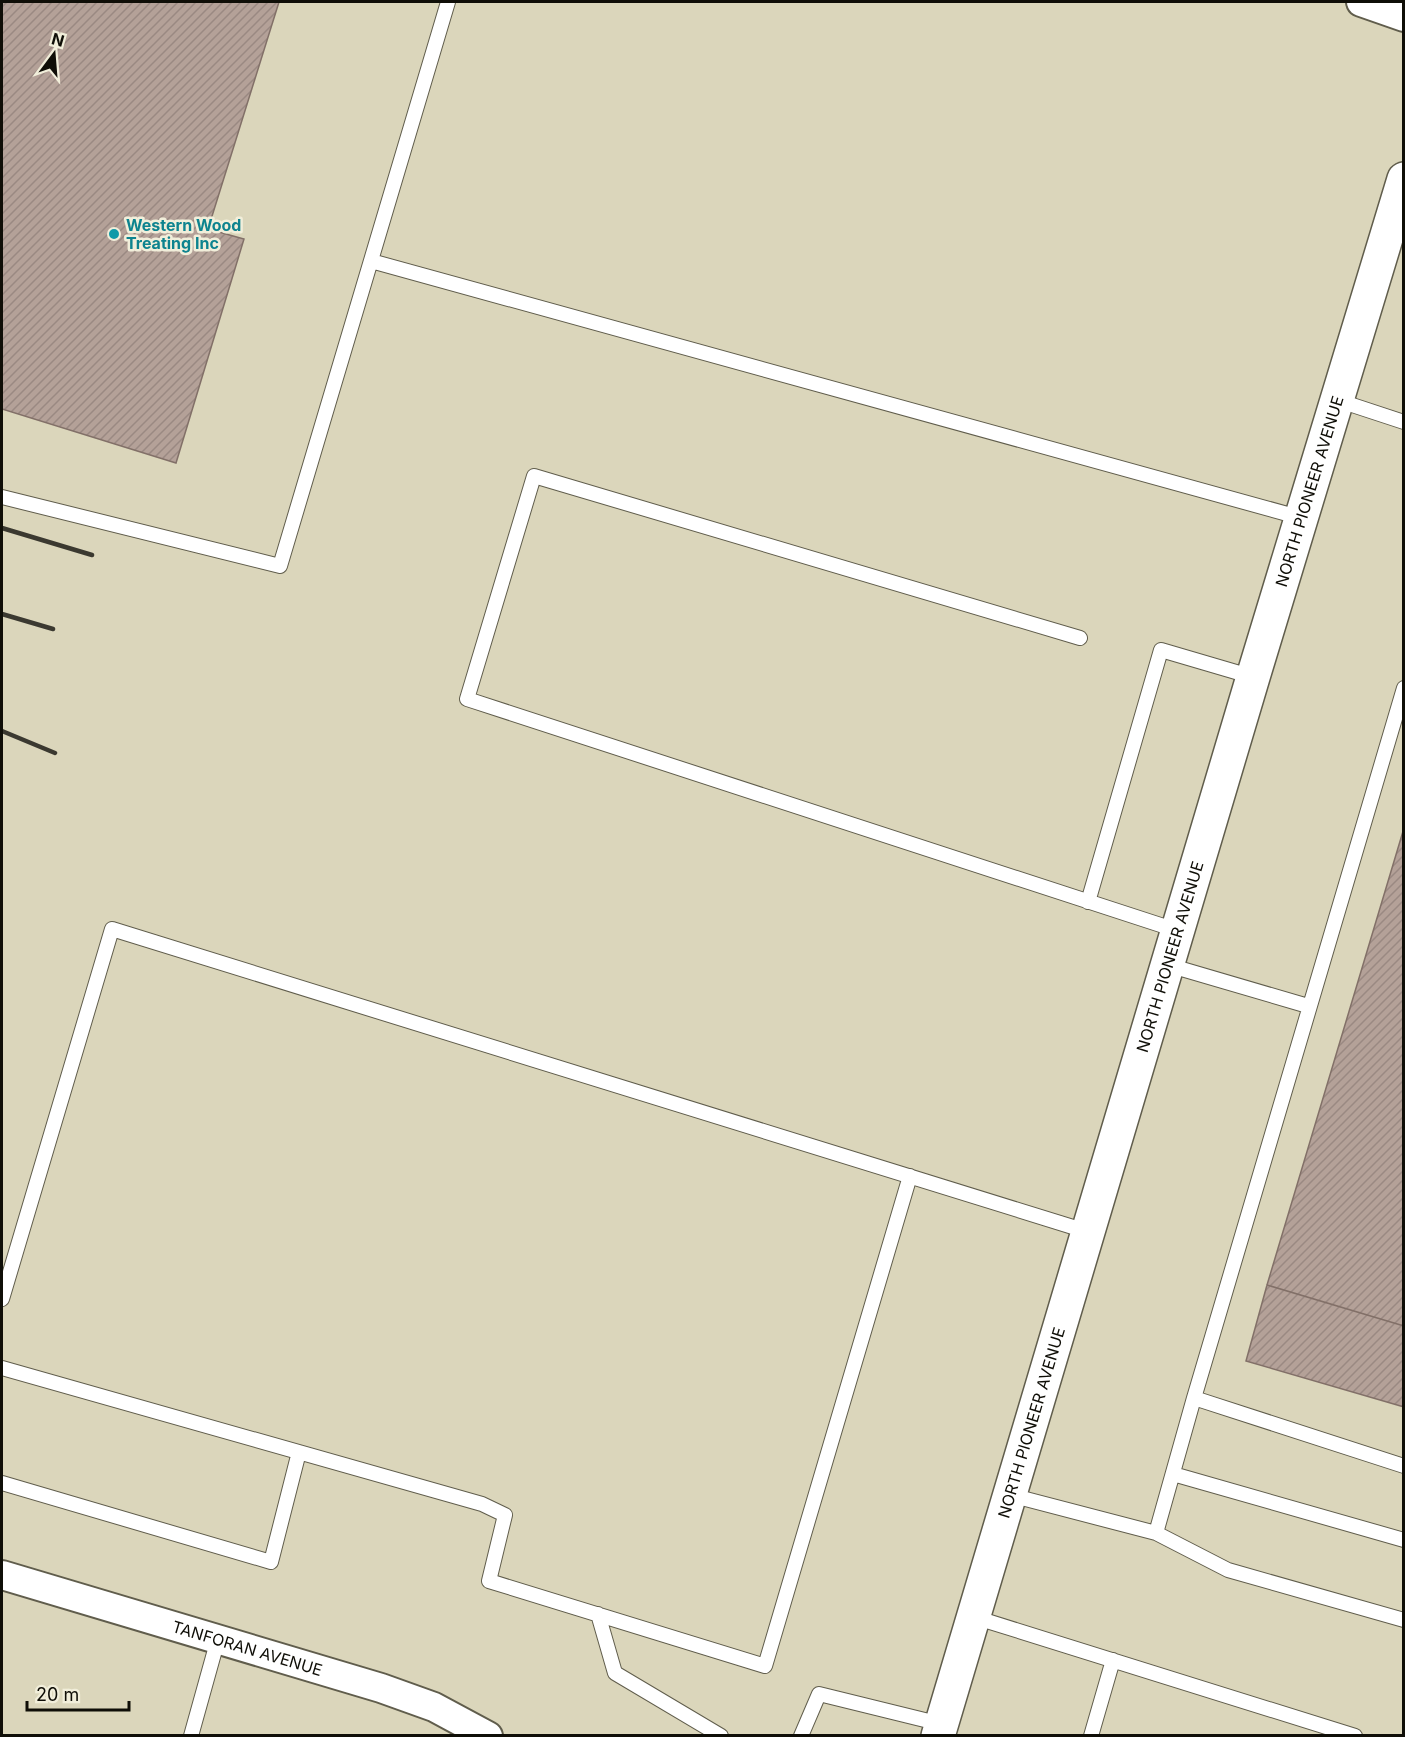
<svg xmlns="http://www.w3.org/2000/svg" width="1405" height="1737" font-family="Inter,sans-serif">
  <style>
    .built { fill: #dbd6bb }
    .building { fill: url(#building-hatch); stroke: #827068; stroke-width: 1.5 }
    .lines { fill: none; stroke-linecap: round; stroke-linejoin: round }
    .lane-casing { stroke: #605d4c; stroke-width: 16 }
    .street-casing { stroke: #605d4c; stroke-width: 32 }
    .secondary-casing { stroke: #605d4c; stroke-width: 36 }
    .lane { stroke: #fff; stroke-width: 14 }
    .street { stroke: #fff; stroke-width: 28 }
    .secondary { stroke: #fff; stroke-width: 33 }
    .rail { stroke: #3b3930; stroke-width: 4.5 }
    .culture-dot { fill: #0f9aa8; stroke: #f1eeda; stroke-width: 2 }
    .labels { text-anchor: middle; dominant-baseline: central; stroke-width: 5; stroke-linejoin: round; paint-order: stroke }
    .culture-label { font-size: 16px; font-weight: bold; fill: #0d838f; stroke: #f1eeda; text-anchor: start }
    .street-label { font-size: 16px; fill: #0f0e07; stroke: #f1eeda }
  </style>
  <defs>
    <pattern id="building-hatch" width="6" height="6" patternUnits="userSpaceOnUse" patternTransform="scale(1.5)"><rect width="6" height="6" fill="#b4a198"/><path d="M-1 1l2-2M0 6l6-6M5 7l2-2" fill="none" stroke="#9a8982"/></pattern>
  </defs>
  <rect width="100%" height="100%" fill="#e4e0cd"/>
  <path class="built" d="M2,2h1401v1733h-1401z"/>
  <path class="building" d="M2,2h277l-71,227 36,10 -68,224 -174,-54z
    M1404,828v498l-137,-41z
    M1267,1285l137,41v81l-158,-46z"/>
  <g class="lines">
    <defs>
      <path id="lane" d="M371,261l931,257
        M1337,400l67,22
        M2,497l278,69 168,-564
        M1080,638l-546,-162 -67,223 712,232
        M1088,902l73,-252 92,27
        M1168,965l140,41
        M2,1299l110,-370 977,303
        M2,1368l480,136 23,11 -16,66 276,85 145,-490
        M1194,1398l210,68
        M1173,1474l231,66
        M2,1483l269,79 28,-110
        M1010,1495l146,38 72,37 176,50
        M1156,1533l38,-135 210,-710
        M598,1614l17,59 106,63
        M974,1617l381,119
        M191,1736l27,-97
        M801,1736l18,-42 122,30
        M1091,1736l22,-76"/>
      <g id="street">
        <path d="M1361,2l43,15"/>
        <path id="s1" d="M2,1575l379,113 53,19 54,29"/>
      </g>
      <g id="secondary">
        <path id="s2" d="M938,1736l315,-1059 151,-498"/>
      </g>
    </defs>
    <use href="#lane" class="lane-casing"/>
    <use href="#street" class="street-casing"/>
    <use href="#secondary" class="secondary-casing"/>
    <use href="#lane" class="lane"/>
    <use href="#street" class="street"/>
    <use href="#secondary" class="secondary"/>
    <path class="rail" d="M2,528l90,27
      M2,614l51,15
      M2,731l53,22"/>
  </g>
  <circle class="culture-dot" cx="114" cy="234" r="6"/>
  <g class="labels">
    <g class="culture-label">
      <text x="126" y="225">Western Wood<tspan x="126" dy="18">Treating Inc</tspan></text>
    </g>
    <g class="street-label">
      <text stroke="none"><textPath href="#s2" startOffset="1299">NORTH PIONEER AVENUE</textPath></text>
      <text stroke="none"><textPath href="#s2" startOffset="813">NORTH PIONEER AVENUE</textPath></text>
      <text stroke="none"><textPath href="#s2" startOffset="327">NORTH PIONEER AVENUE</textPath></text>
      <text stroke="none"><textPath href="#s1" startOffset="256">TANFORAN AVENUE</textPath></text>
    </g>
  </g>
  <rect width="1405" height="1737" fill="none" stroke="#0f0e07" stroke-width="6"/>
  <g transform="translate(54 54) rotate(16)" stroke="#f1eeda" stroke-width="4.5" paint-order="stroke">
  <path d="M0-4.5L10 22L0 15L-10 22Z" fill="#0f0e07"/>
  <text y="-9" font-size="16" font-weight="bold" text-anchor="middle" fill="#0f0e07">N</text>
  </g>
  <path d="M27 1701v9h102v-9" fill="none" stroke="#0f0e07" stroke-width="3"/>
  <text x="36" y="1701" font-size="18" fill="#0f0e07" stroke="#f1eeda" stroke-width="4.5" paint-order="stroke">20 m</text>
</svg>
